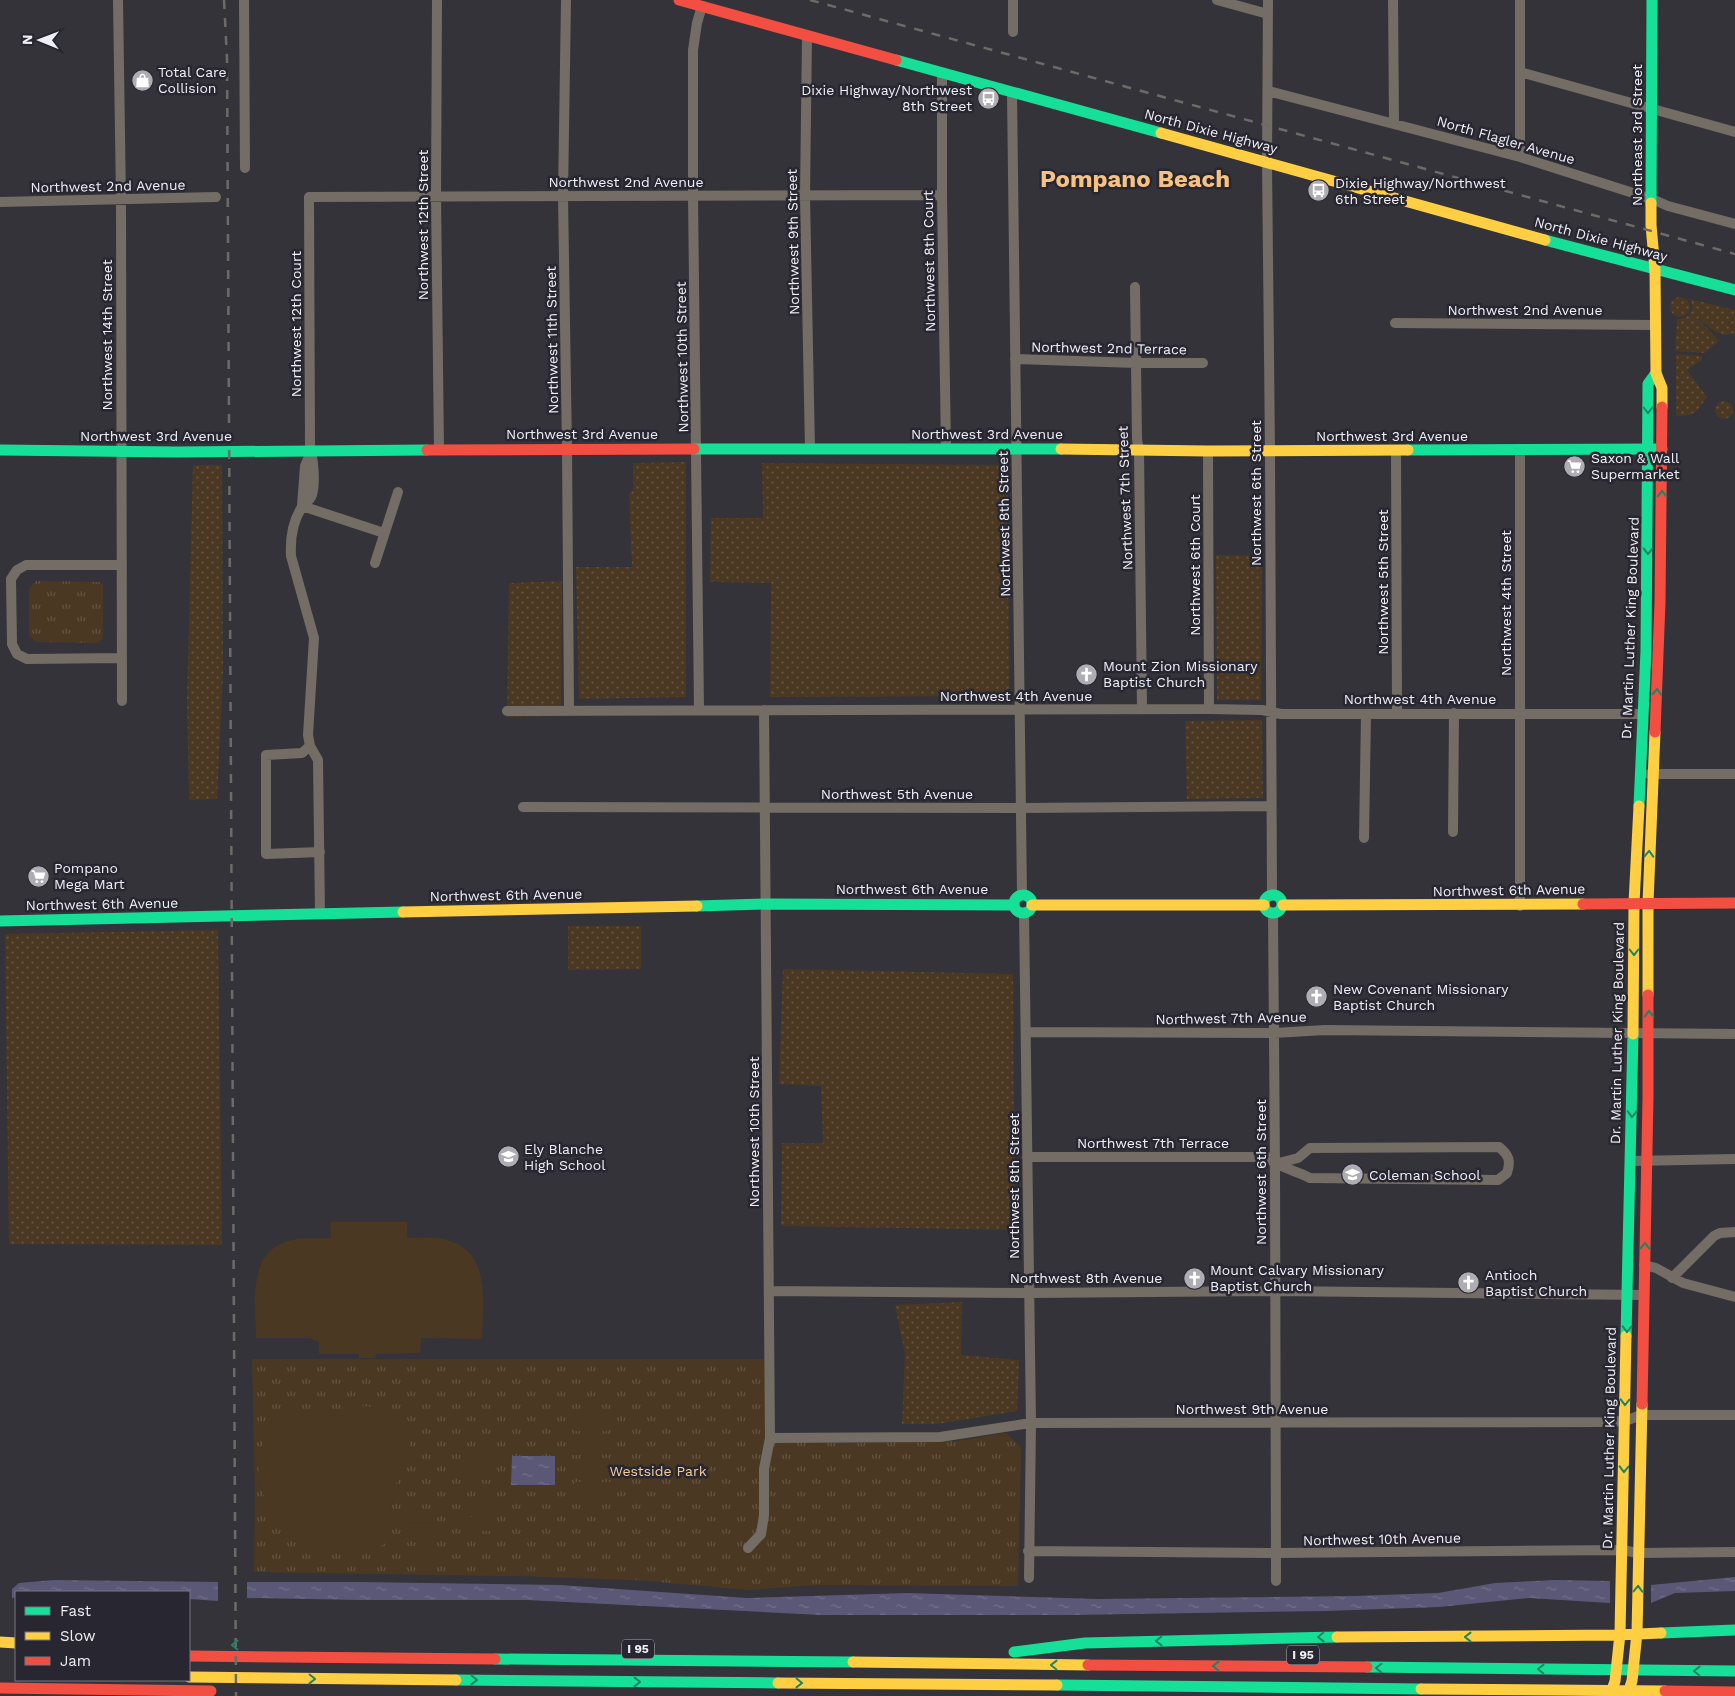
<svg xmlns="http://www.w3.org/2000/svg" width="1735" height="1696" font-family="'Work Sans',sans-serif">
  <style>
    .grass { fill: url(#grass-dots) }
    .park { fill: url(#park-tufts) }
    .pitch { fill: #4a3822 }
    .water { fill: url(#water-ripples) }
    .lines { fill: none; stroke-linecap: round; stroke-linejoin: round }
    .street { stroke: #746d65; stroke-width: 10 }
    .fast { stroke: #16e098; stroke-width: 11 }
    .slow { stroke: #ffcf43; stroke-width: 11 }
    .jam { stroke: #f24e42; stroke-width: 11 }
    .rail { stroke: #6e6a68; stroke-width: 2.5; stroke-dasharray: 9 9; stroke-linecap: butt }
    .oneway { stroke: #1f8464 }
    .labels { text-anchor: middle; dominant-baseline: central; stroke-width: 5; stroke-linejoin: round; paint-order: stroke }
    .shield { fill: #282731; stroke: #b3b3bb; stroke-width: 1 }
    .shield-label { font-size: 12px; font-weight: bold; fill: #efeff6 }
    .poi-label { font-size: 14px; fill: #efeff6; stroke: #282731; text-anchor: start }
    .street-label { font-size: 14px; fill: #efeff6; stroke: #282731 }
    .park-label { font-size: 14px; fill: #f7cc98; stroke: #282731 }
    .town-label { font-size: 24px; font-weight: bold; fill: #f6c283; stroke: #282731 }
  </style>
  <defs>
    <pattern id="grass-dots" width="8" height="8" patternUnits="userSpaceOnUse" patternTransform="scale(1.25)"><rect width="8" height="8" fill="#4a3822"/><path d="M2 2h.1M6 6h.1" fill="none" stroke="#645543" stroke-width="1.8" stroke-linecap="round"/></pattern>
    <pattern id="park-tufts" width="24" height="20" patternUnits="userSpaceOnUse" patternTransform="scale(1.25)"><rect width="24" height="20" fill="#4a3822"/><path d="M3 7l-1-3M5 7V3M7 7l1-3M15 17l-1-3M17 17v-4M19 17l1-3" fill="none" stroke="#645543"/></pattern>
    <pattern id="water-ripples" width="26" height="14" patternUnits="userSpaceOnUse" patternTransform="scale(1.25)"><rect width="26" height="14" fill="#5b5877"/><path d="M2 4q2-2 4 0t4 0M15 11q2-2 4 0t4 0" fill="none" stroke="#73708b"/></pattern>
  </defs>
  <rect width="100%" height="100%" fill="#343339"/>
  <path class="grass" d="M1670 307a10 10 0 1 1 20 0a10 10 0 1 1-20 0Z
    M1690,299l45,11v23c-16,7 -26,-7 -38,-16l22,24 -14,12 -30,-2 2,-32c12,0 19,-9 13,-20z
    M1676,354l26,2v4l-15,10 20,27c-11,16 -11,19 -31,19z
    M1715 410a9 9 0 1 1 18 0a9 9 0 1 1-18 0Z
    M686,462v235l-107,2 -3,-132h56l-3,-73 4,-4v-27z
    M762,463l246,2 1,231 -239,1 1,-114 -61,-1 1,-64h52z
    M193,465h29l1,209 -6,125 -28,1 -2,-100z
    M1216,555l46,1 -1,144h-44z
    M562,581l-1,135 -54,1 2,-134z
    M1262,720l1,78 -76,1 -2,-78z
    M568,926h73v43l-73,1z
    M218,930l4,315 -213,-1 -4,-310z
    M783,969l230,5 2,256 -234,-4 1,-83h41l-2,-57 -42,-2z
    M962,1302l-1,53 58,5 -2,51 -79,13h-36l3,-70 -10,-49z"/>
  <path class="park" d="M36,581l63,1 4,3v53l-5,5 -62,-1 -7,-7v-46z
    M252,1359h515v82l76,2 114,-2 49,-8 15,14 -3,139 -203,-1 -65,5 -115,-10 -119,-4 -262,-4 1,-77z"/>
  <path class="pitch" d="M330,1222h77v16c10,0 20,-1 31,0 54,8 45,60 44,101l-61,-1 -1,15 -44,1 -1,4h-16v-4h-40v-12l-10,-4h-53c0,-35 -10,-88 36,-98 12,-3 26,-1 39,-2z
    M362,1406l37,4 12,14 -4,44 -13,18 -6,56c-42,24 -98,5 -120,-38 -4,-8 -8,-17 -9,-26 -3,-25 7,-47 19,-69l62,7z
    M574,1412h35v19h-35z
    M574,1435h35v19l-35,1z
    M461,1447h30v14h-30z
    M609,1458l1,20h-36v-19z
    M461,1466h30v14h-30z
    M574,1482h36v20h-36z
    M461,1498h30v14h-30z
    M405,1509h30v13l-30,1z
    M461,1517h30l1,14h-31z
    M435,1527v14h-30v-13z
    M405,1546h30v14h-30z"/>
  <path class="water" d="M512,1456h43v29h-44z
    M1735,1577v14l-60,2 -24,10v-18z
    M54,1580l164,2v19l-29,-2v-7h-173v5l-4,1v-9l7,-6z
    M1555,1580l55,1v22l-81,-5 -90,9 -114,4 -254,4h-250l-294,-15h-167l-113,-2v-16h112l201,3 187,13 161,-5 190,6 257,-3 83,-3 57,-10z"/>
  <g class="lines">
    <path class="street" d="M118,0l3,200 1,501
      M244,0l1,168
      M437,0l-1,196 3,254
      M566,0l-3,196 4,253 2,261
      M1013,0v32
      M1217,0l51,14
      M1268,0l-1,162 3,289 2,444
      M1393,0l1,123
      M1520,0v157
      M807,36l-2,160 5,253
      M1520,72l215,60
      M942,73v122l4,253
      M1268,91l252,66 132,42 16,7 67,18
      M1012,92c3,268 8,536 10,803
      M0,202l216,-5
      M1135,287l2,152 2,12 3,258
      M1395,323l261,2
      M1015,359l121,4h67
      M1208,451l1,258
      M1396,451l1,263
      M1520,451v455
      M302,506l82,27
      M302,506l3,-40 6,-14
      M375,563l23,-71
      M121,565h-95l-9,5 -6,9 1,65 5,10 10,5 95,-1
      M699,709l-6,-513v-146l4,-27 5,-17
      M507,711l702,-2 53,1 19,4h362
      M310,746l-8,7 -36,2v99l54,-2
      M1649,774h86
      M523,807l499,1 249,-2
      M1453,832l1,-119
      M1364,838l2,-124
      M1024,913l7,510 -2,155
      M320,914l-2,-154 -8,-14 -2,-11 6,-97 -23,-82c-1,-18 1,-34 11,-49 3,-4 8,-6 10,-12 4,-15 1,-35 -2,-50l-1,-248 633,-2
      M1273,914l2,250 1,417
      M1027,1032l247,1 51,-3 410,4
      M1027,1157h240c12,11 28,13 43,21l188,2 9,-7c4,-12 2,-18 -8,-26l-189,1 -12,10 -23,6
      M1631,1161l104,-2
      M1644,1265l12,3 27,15 52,14
      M1672,1278l42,-42 6,-3 15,-1
      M769,1291l260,2 246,-2 369,4
      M770,1438l170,-1 91,-14 574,-1 20,-1 16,-6h94
      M748,1548l13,-14 3,-19v-46l6,-31 -6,-728
      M1028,1551l247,2 347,-3 16,3 97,-1"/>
    <path class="fast" d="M896,60l265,73
      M1651,203l1,-203
      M1545,240l190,50
      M694,449h367
      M0,450l177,2 250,-2
      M1408,450l254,-1
      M1639,806l7,-155 2,-267 8,-11
      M1264 904a9 9 0 1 1 18 0a9 9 0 1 1-18 0Z
      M1014 904a9 9 0 1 1 18 0a9 9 0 1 1-18 0Z
      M697,906l70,-2 247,1
      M0,921l403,-9
      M1626,1336l7,-302
      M1661,1633l74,-3
      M1014,1652l71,-9 252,-6
      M495,1659l358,3
      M1367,1667l368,4
      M456,1680l322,3
      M1057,1685l364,4"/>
    <path class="slow" d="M1161,133l384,107
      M1651,203v22l4,45 1,103 6,15v19
      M1061,449l147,2 200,-1
      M1032,905h232
      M1283,905l300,-1
      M403,912l294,-6
      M1648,995v-92l7,-171
      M1633,1034l1,-131 5,-97
      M1337,1637l280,-2 44,-2
      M0,1642l16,1
      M853,1662l235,3
      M189,1677l267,3
      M778,1683l279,2
      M1421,1689l244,2
      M1610,1696l5,-15 5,-47 6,-298
      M1627,1696l5,-15 5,-48 5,-229"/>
    <path class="jam" d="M679,0l217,60
      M427,450l267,-1
      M1655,732l5,-130 2,-195
      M1583,904l152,-1
      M1642,1404l6,-306v-103
      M189,1656l306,3
      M1088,1665l279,2
      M0,1688l211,3
      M1665,1691l70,1"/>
    <path class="rail" d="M224,0l3,59 9,1637
      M810,0l925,254"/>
  </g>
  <defs><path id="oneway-chevron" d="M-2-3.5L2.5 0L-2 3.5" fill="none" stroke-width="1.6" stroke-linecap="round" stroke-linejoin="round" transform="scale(1.25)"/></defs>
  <g class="oneway">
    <use href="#oneway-chevron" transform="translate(1648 410) rotate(90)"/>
    <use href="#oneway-chevron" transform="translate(1662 494) rotate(-90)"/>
    <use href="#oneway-chevron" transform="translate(1648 551) rotate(91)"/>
    <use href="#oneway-chevron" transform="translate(1657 692) rotate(-87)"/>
    <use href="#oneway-chevron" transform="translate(1649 854) rotate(-88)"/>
    <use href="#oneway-chevron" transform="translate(1634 952) rotate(90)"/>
    <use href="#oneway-chevron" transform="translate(1649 1014) rotate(-91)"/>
    <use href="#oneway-chevron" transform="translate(1632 1114) rotate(91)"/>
    <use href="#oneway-chevron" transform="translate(1645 1246) rotate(-89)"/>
    <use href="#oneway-chevron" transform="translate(1627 1329) rotate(91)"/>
    <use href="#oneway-chevron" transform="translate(1625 1402) rotate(91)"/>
    <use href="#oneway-chevron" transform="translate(1624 1469) rotate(91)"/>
    <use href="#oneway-chevron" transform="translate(1638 1589) rotate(-89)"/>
    <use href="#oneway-chevron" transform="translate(1321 1637) rotate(179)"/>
    <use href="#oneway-chevron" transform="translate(1468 1637) rotate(180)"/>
    <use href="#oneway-chevron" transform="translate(1159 1641) rotate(179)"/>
    <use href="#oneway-chevron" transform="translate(235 1645) rotate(-179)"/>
    <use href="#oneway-chevron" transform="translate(1054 1665) rotate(-179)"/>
    <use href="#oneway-chevron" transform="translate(1216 1666) rotate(-179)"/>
    <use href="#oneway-chevron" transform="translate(1379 1668) rotate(-179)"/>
    <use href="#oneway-chevron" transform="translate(1541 1669) rotate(-179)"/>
    <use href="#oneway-chevron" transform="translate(1697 1671) rotate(-179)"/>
    <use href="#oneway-chevron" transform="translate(312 1679) rotate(1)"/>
    <use href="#oneway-chevron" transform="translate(474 1680) rotate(1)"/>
    <use href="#oneway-chevron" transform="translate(637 1682) rotate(1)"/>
    <use href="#oneway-chevron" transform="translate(799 1683) rotate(1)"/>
  </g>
  <defs>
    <symbol id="shop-disc" viewBox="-11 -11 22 22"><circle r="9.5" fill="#aeadb4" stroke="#282731"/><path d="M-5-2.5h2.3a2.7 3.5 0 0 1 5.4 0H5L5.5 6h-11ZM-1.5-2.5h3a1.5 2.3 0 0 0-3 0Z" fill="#fff"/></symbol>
    <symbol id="bus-disc" viewBox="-11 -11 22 22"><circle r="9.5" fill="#aeadb4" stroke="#282731"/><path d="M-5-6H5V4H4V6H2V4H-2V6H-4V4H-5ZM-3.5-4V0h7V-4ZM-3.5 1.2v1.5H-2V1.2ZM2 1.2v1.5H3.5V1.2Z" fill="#fff"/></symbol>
    <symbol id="supermarket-disc" viewBox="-11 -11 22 22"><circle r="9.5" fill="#aeadb4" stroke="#282731"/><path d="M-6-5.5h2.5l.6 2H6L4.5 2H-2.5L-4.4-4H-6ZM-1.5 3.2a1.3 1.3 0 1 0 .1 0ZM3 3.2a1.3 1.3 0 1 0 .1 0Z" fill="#fff"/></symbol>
    <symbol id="church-disc" viewBox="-11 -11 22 22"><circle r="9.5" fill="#aeadb4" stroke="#282731"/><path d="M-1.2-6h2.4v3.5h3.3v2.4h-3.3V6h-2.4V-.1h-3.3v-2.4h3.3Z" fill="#fff"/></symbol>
    <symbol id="school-disc" viewBox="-11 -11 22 22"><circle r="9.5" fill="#aeadb4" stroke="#282731"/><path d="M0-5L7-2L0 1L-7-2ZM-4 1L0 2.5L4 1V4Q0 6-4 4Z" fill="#fff"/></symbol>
  </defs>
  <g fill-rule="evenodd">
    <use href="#shop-disc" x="130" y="68" width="25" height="25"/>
    <use href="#bus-disc" x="976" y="86" width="25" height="25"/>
    <use href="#bus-disc" x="1306" y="178" width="25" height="25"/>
    <use href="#supermarket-disc" x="1562" y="454" width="25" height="25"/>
    <use href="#church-disc" x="1074" y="662" width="25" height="25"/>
    <use href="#supermarket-disc" x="26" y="864" width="25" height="25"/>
    <use href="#church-disc" x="1304" y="984" width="25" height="25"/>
    <use href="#school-disc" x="496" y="1144" width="25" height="25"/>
    <use href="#school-disc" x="1340" y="1162" width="25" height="25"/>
    <use href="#church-disc" x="1182" y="1266" width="25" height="25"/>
    <use href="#church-disc" x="1456" y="1270" width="25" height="25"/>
  </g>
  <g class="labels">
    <g class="shield">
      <rect x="622" y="1639.5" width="32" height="19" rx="4"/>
      <rect x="1287" y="1645.5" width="32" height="19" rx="4"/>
    </g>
    <g class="shield-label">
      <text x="638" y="1649">I 95</text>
      <text x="1303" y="1655">I 95</text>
    </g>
    <g class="poi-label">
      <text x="158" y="72">Total Care<tspan x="158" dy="16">Collision</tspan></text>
      <text x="972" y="90" text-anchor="end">Dixie Highway/Northwest<tspan x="972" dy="16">8th Street</tspan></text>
      <text x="1335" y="183">Dixie Highway/Northwest<tspan x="1335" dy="16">6th Street</tspan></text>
      <text x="1591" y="458">Saxon &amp; Wall<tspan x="1591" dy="16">Supermarket</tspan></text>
      <text x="1103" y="666">Mount Zion Missionary<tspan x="1103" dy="16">Baptist Church</tspan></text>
      <text x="54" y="868">Pompano<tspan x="54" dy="16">Mega Mart</tspan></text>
      <text x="1333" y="989">New Covenant Missionary<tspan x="1333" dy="16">Baptist Church</tspan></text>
      <text x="524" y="1149">Ely Blanche<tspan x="524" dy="16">High School</tspan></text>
      <text x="1369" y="1175">Coleman School</text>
      <text x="1210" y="1270">Mount Calvary Missionary<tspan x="1210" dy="16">Baptist Church</tspan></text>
      <text x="1485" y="1275">Antioch<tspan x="1485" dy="16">Baptist Church</tspan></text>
    </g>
    <g class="street-label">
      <text transform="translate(1211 131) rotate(15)">North Dixie Highway</text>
      <text transform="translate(1637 135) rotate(-90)">Northeast 3rd Street</text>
      <text transform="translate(1506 140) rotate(16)">North Flagler Avenue</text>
      <text x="626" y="182">Northwest 2nd Avenue</text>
      <text transform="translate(108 186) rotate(-1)">Northwest 2nd Avenue</text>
      <text transform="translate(423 225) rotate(-90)">Northwest 12th Street</text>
      <text transform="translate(1601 239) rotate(15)">North Dixie Highway</text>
      <text transform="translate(793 242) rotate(-91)">Northwest 9th Street</text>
      <text transform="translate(929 261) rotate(-91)">Northwest 8th Court</text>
      <text x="1525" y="310">Northwest 2nd Avenue</text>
      <text transform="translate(296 324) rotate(-90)">Northwest 12th Court</text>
      <text transform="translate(107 335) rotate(-90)">Northwest 14th Street</text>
      <text transform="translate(552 340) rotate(-91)">Northwest 11th Street</text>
      <text transform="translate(1109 348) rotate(1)">Northwest 2nd Terrace</text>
      <text transform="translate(682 357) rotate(-91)">Northwest 10th Street</text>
      <text x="582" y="434">Northwest 3rd Avenue</text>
      <text x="987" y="434">Northwest 3rd Avenue</text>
      <text x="156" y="436">Northwest 3rd Avenue</text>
      <text x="1392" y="436">Northwest 3rd Avenue</text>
      <text transform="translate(1256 493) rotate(-90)">Northwest 6th Street</text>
      <text transform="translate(1125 498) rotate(-92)">Northwest 7th Street</text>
      <text transform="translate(1004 524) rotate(-91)">Northwest 8th Street</text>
      <text transform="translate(1195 565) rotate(-90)">Northwest 6th Court</text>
      <text transform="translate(1383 582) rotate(-90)">Northwest 5th Street</text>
      <text transform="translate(1506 603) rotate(-90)">Northwest 4th Street</text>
      <text transform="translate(1630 628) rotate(-88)">Dr. Martin Luther King Boulevard</text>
      <text x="1016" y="696">Northwest 4th Avenue</text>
      <text x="1420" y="699">Northwest 4th Avenue</text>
      <text x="897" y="794">Northwest 5th Avenue</text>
      <text x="912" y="889">Northwest 6th Avenue</text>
      <text transform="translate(1509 890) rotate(-1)">Northwest 6th Avenue</text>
      <text transform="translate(506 895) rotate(-1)">Northwest 6th Avenue</text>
      <text transform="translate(102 904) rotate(-1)">Northwest 6th Avenue</text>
      <text transform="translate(1231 1018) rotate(-1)">Northwest 7th Avenue</text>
      <text transform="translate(1617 1033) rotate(-89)">Dr. Martin Luther King Boulevard</text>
      <text transform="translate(754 1132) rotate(-90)">Northwest 10th Street</text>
      <text x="1153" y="1143">Northwest 7th Terrace</text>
      <text transform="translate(1261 1172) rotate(-90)">Northwest 6th Street</text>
      <text transform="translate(1014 1186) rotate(-90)">Northwest 8th Street</text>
      <text x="1086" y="1278">Northwest 8th Avenue</text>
      <text x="1252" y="1409">Northwest 9th Avenue</text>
      <text transform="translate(1609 1438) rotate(-89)">Dr. Martin Luther King Boulevard</text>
      <text transform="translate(1382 1539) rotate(-1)">Northwest 10th Avenue</text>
    </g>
    <g class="park-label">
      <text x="658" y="1471">Westside Park</text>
    </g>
    <g class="town-label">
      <text x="1135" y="179">Pompano Beach</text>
    </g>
  </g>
  <rect x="15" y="1591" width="175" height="90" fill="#282731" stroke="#787780"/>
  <rect x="25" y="1607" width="25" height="8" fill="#16e098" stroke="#787780"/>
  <text x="60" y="1616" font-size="15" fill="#efeff6">Fast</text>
  <rect x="25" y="1632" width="25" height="8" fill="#ffcf43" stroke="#787780"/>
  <text x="60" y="1641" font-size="15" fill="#efeff6">Slow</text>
  <rect x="25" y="1657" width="25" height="8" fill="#f24e42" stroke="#787780"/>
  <text x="60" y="1666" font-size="15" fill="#efeff6">Jam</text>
  <g transform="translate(40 40) rotate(271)" stroke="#282731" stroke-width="4" paint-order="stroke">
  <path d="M0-4L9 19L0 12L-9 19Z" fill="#efeff6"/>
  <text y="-8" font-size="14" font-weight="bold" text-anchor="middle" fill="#efeff6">N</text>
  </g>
</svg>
